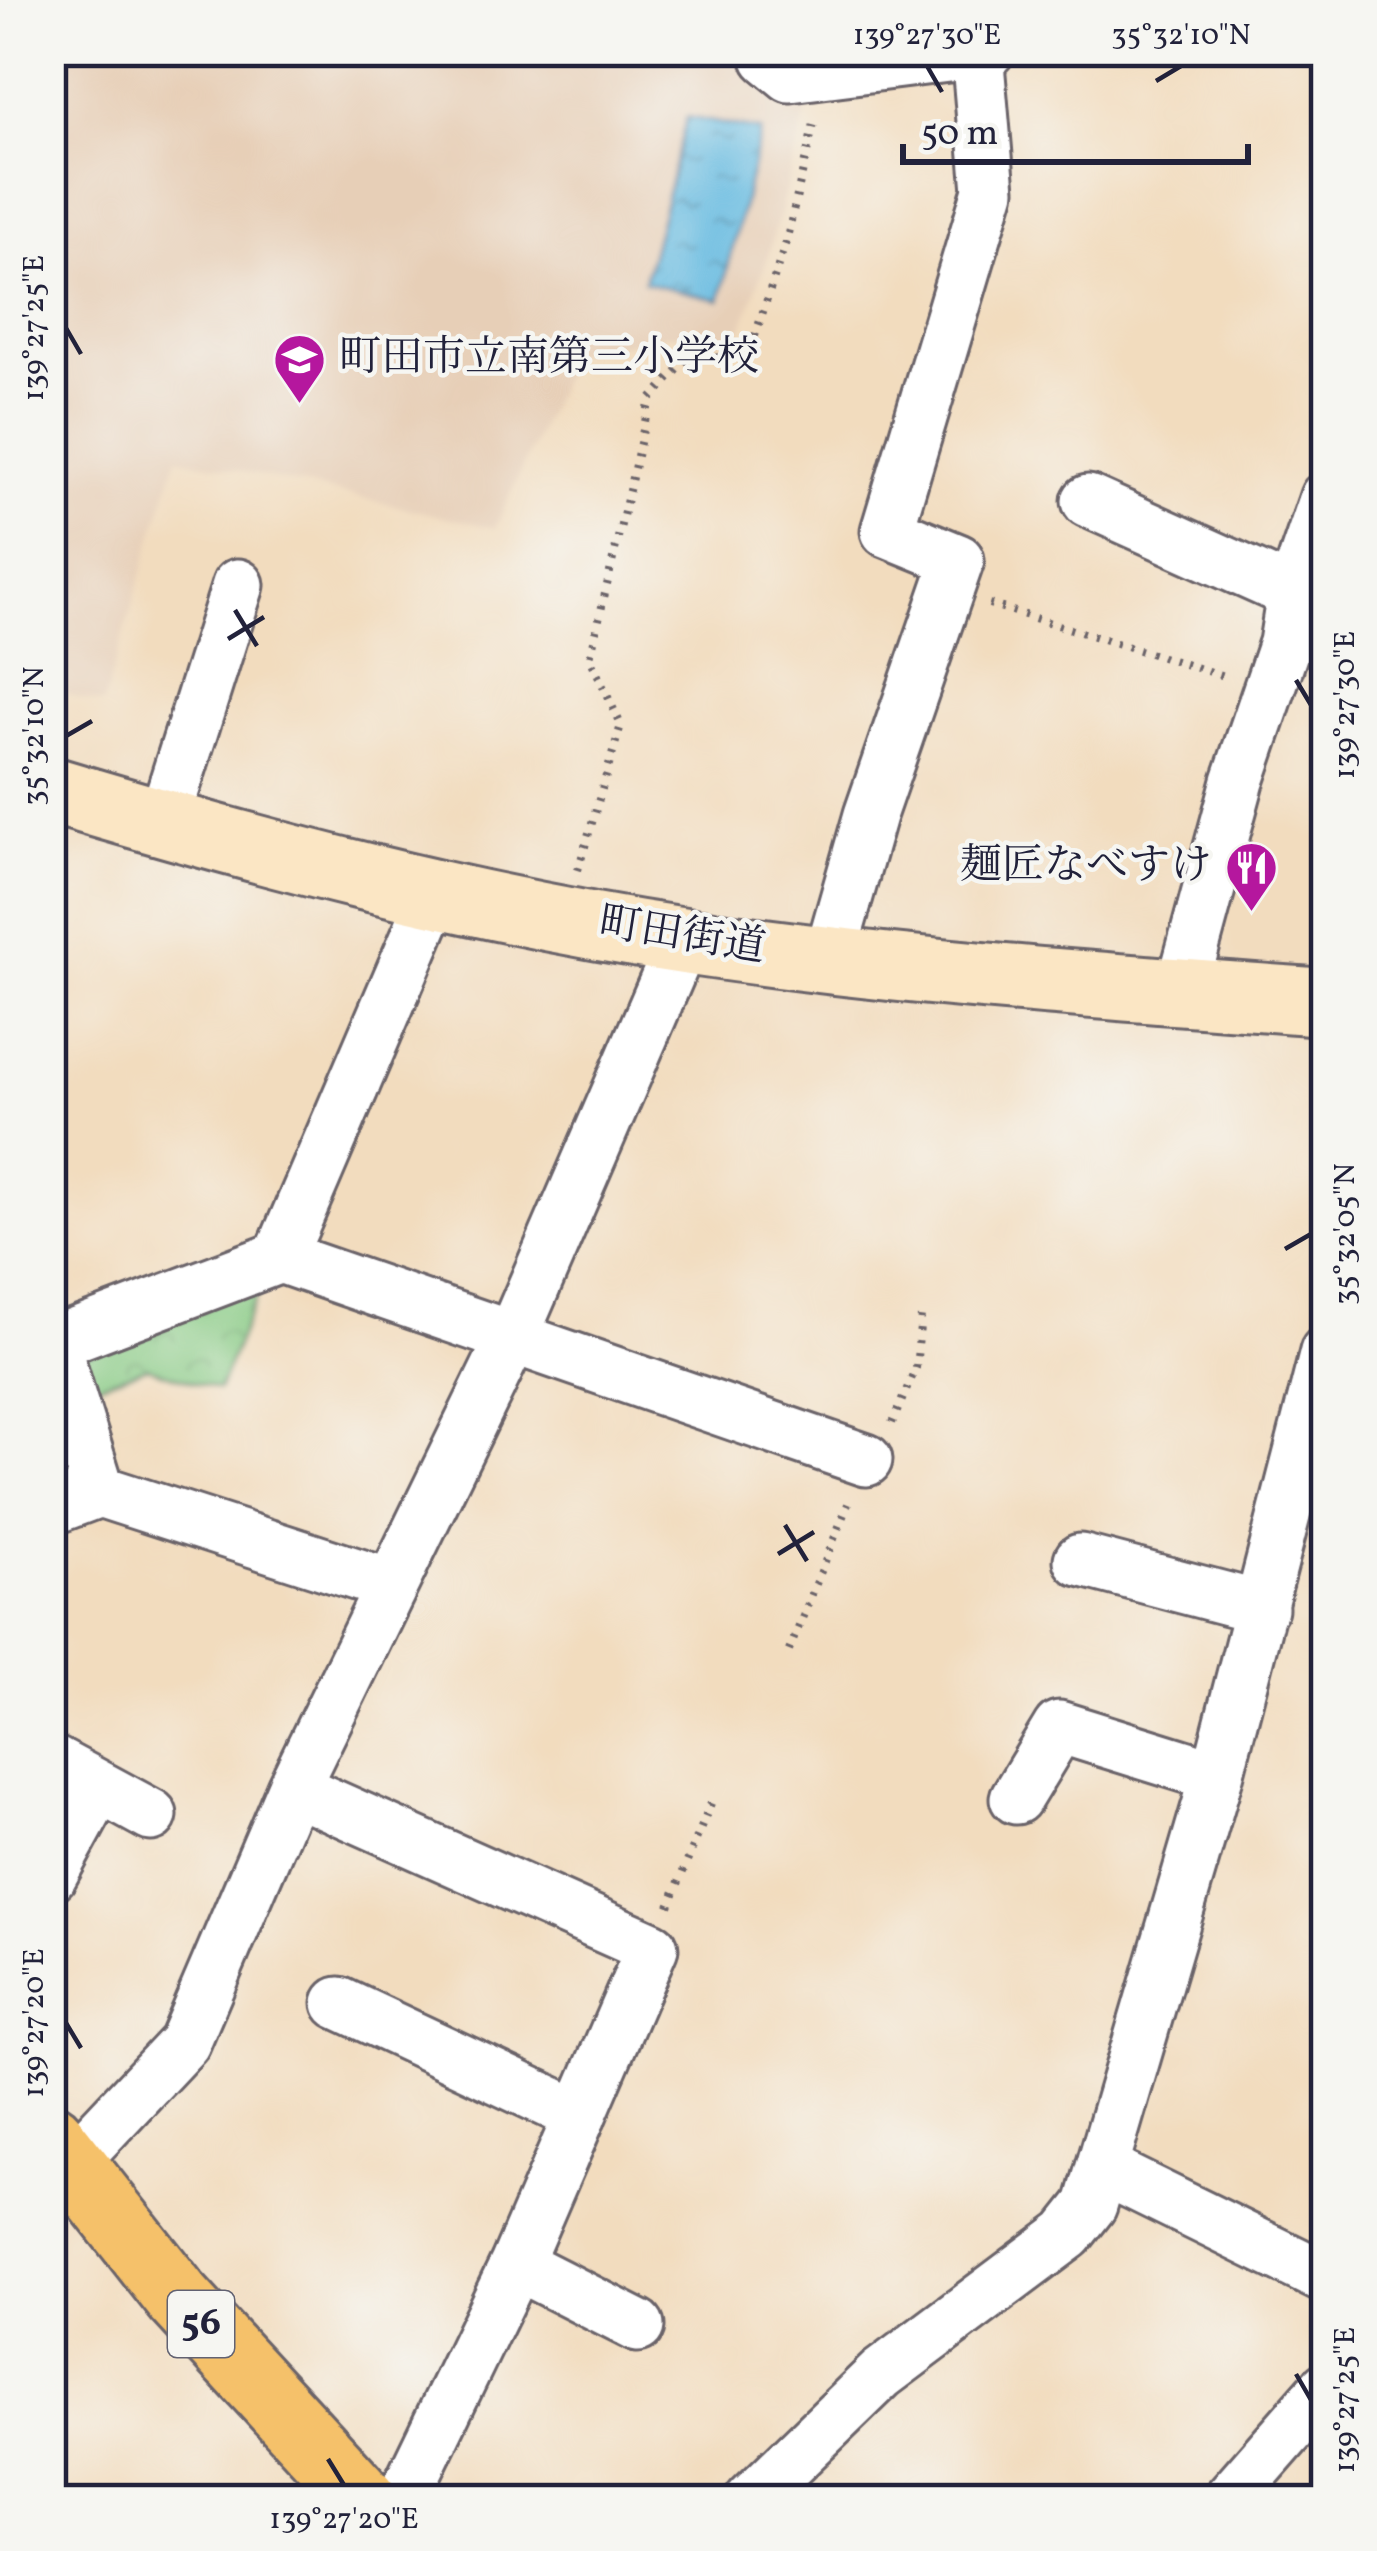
<svg xmlns="http://www.w3.org/2000/svg" width="1377" height="2551" font-family="Vollkorn,'Noto Serif JP',serif">
  <style>
    .built { fill: #e7cfb7 }
    .park { fill: url(#park-crowns); stroke: #54765e; stroke-width: 3 }
    .water { fill: url(#water-ripples); stroke: #426e8e; stroke-width: 3 }
    .lines { fill: none; stroke-linecap: round; stroke-linejoin: round }
    .minor-casing { stroke: #6b6369; stroke-width: 57 }
    .secondary-casing { stroke: #6b6369; stroke-width: 72 }
    .primary-casing { stroke: #6b6369; stroke-width: 72 }
    .path { stroke: #6b6369; stroke-width: 8; stroke-dasharray: 3 9; stroke-linecap: butt }
    .minor { stroke: #fff; stroke-width: 51 }
    .secondary { stroke: #fbe6c4; stroke-width: 66 }
    .primary { stroke: #f5c16b; stroke-width: 66 }
    .ticks { fill: none; stroke: #22223b; stroke-width: 4.5 }
    .labels { text-anchor: middle; dominant-baseline: central; stroke-width: 9; stroke-linejoin: round; paint-order: stroke }
    .shield { fill: #f6f6f2; stroke: #626272; stroke-width: 3 }
    .shield-label { font-size: 39px; font-weight: bold; fill: #22223b }
    .poi-label { font-size: 42px; fill: #22223b; stroke: #f6f6f2; text-anchor: start }
    .street-label { font-size: 42px; fill: #22223b; stroke: #f6f6f2 }
    .neatline { fill: none; stroke: #22223b; stroke-width: 4.5 }
    .ticks-label { font-size: 30px; text-anchor: middle; fill: #22223b }
  </style>
  <defs>
    <pattern id="park-crowns" width="20" height="18" patternUnits="userSpaceOnUse" patternTransform="scale(3)"><rect width="20" height="18" fill="#86c982"/><path d="M2 6a3 3 0 1 1 6 0M12 15a3 3 0 1 1 6 0" fill="none" stroke="#73ac71"/></pattern>
    <pattern id="water-ripples" width="26" height="14" patternUnits="userSpaceOnUse" patternTransform="scale(3)"><rect width="26" height="14" fill="#63b9e0"/><path d="M2 4q2-2 4 0t4 0M15 11q2-2 4 0t4 0" fill="none" stroke="#5196b7"/></pattern>
  </defs>
  <rect width="100%" height="100%" fill="#f6f6f2"/>
  <filter id="ink" filterUnits="userSpaceOnUse"><feTurbulence type="fractalNoise" baseFrequency=".00833" numOctaves="2"/><feDisplacementMap in="SourceGraphic" scale="24" xChannelSelector="R" yChannelSelector="G"/><feConvolveMatrix kernelMatrix="1 2 1 2 8 2 1 2 1" color-interpolation-filters="sRGB"/></filter>
  <filter id="wash" filterUnits="userSpaceOnUse"><feTurbulence type="fractalNoise" baseFrequency=".004" numOctaves="4" result="noise"/><feDisplacementMap in="SourceGraphic" scale="48" xChannelSelector="R" yChannelSelector="G"/><feGaussianBlur stdDeviation="2.7" result="paint"/><feColorMatrix in="noise" values="0 0 0 0 0 0 0 0 0 0 0 0 0 0 0 0 0 1.4 0 .05"/><feComposite in="paint" operator="in"/></filter>
  <g filter="url(#wash)">
    <rect width="100%" height="100%" fill="#f2dcbe"/>
    <path class="built" d="M51,51h695l66,41 -44,164 -31,88 -65,-10 -99,20 -78,174 -318,-71 -74,247 -52,-14z"/>
    <path class="park" d="M263,1281l-45,109 -71,-23 -58,20 -9,-30z"/>
    <path class="water" d="M687,117l74,14 -41,169 -76,-18z"/>
  </g>
  <g filter="url(#ink)">
    <g class="lines">
      <defs>
        <path id="minor" d="M767,51l1,7 22,18 198,-25
          M1088,501l205,92
          M163,822l75,-237
          M829,959l41,-144 88,-255 -71,-29 102,-341 -12,-138
          M1181,992l57,-211 47,-138 8,-50 33,-96
          M280,1257l156,-365
          M53,1343l46,148
          M51,1344l229,-87 586,203
          M51,1509l48,-18 291,94
          M1080,1560l182,48
          M55,1763l96,52
          M293,1788l359,160 -136,316 -114,236
          M1016,1798l43,-71 158,49
          M51,1875l48,-88
          M339,2003l241,113
          M72,2162l112,-119 109,-255 218,-448 172,-399
          M1104,2169l222,109
          M516,2264l122,62
          M751,2500l130,-126 187,-140 23,-29 126,-429 109,-424
          M1228,2500l98,-112"/>
        <path id="secondary" d="M51,790c207,62 420,119 634,151 212,32 427,46 641,61"/>
        <path id="primary" d="M51,2137l126,160 187,203"/>
      </defs>
      <use href="#minor" class="minor-casing"/>
      <use href="#secondary" class="secondary-casing"/>
      <use href="#primary" class="primary-casing"/>
      <path class="path" d="M989,604l238,73
        M578,870l43,-145 -31,-67 60,-258 43,-47 53,10 40,-121 29,-123
        M892,1423l24,-55 5,-52
        M789,1651l59,-147
        M669,1906l45,-110"/>
      <use href="#minor" class="minor"/>
      <use href="#secondary" class="secondary"/>
      <use href="#primary" class="primary"/>
    </g>
  </g>
  <path class="ticks" d="M927,66l15,26M1156,81l25,-15M66,328l15,26M235,610l22,36M228,639l36,-22M1296,680l15,25M66,736l26,-15M1285,1249l26,-15M785,1525l22,36M778,1554l36,-22M66,2023l15,25M1296,2374l15,26M328,2459l16,26"/>
  <defs>
    <symbol id="school-pin" viewBox="-11 -11 22 30"><path d="M0 17L-7.5 6A9.5 9.5 0 1 1 7.5 6Z" fill="#b5179e" stroke="#f6f6f2"/><path d="M0-5L7-2L0 1L-7-2ZM-4 1L0 2.5L4 1V4Q0 6-4 4Z" fill="#fff"/></symbol>
    <symbol id="restaurant-pin" viewBox="-11 -11 22 30"><path d="M0 17L-7.5 6A9.5 9.5 0 1 1 7.5 6Z" fill="#b5179e" stroke="#f6f6f2"/><path d="M-5-6h1v4h1v-4h1v4h1v-4h1v5L-1.5 .5V6h-2V.5L-5-1ZM5-6V6H3V1.5H1.5Q1.5-4 5-6Z" fill="#fff"/></symbol>
  </defs>
  <g fill-rule="evenodd">
    <use href="#school-pin" x="270" y="330" width="59" height="81"/>
    <use href="#restaurant-pin" x="1222" y="838" width="59" height="81"/>
  </g>
  <g class="labels">
    <rect class="shield" x="168" y="2291" width="66" height="66" rx="9"/>
    <g class="shield-label">
      <text x="201" y="2324">56</text>
    </g>
    <g class="poi-label">
      <text x="339" y="359">町田市立南第三小学校</text>
      <text x="1212" y="867" text-anchor="end">麺匠なべすけ</text>
    </g>
    <g class="street-label">
      <text transform="translate(682 937) rotate(9)">町田街道</text>
    </g>
  </g>
  <rect width="1377" height="2551" fill="none" stroke="#f6f6f2" stroke-width="132"/>
  <path d="M903 144v18h345v-18" fill="none" stroke="#22223b" stroke-width="6"/>
  <text x="921" y="144" font-size="36" fill="#22223b" stroke="#f6f6f2" stroke-width="9" paint-order="stroke">50 m</text>
  <rect x="66" y="66" width="1245" height="2419" class="neatline"/>
  <g class="ticks-label">
    <text x="927" y="44">139°27'30"E</text>
    <text x="1181" y="44">35°32'10"N</text>
    <text transform="translate(33 328) rotate(-90)" y="10">139°27'25"E</text>
    <text transform="translate(1344 705) rotate(-90)" y="10">139°27'30"E</text>
    <text transform="translate(33 736) rotate(-90)" y="10">35°32'10"N</text>
    <text transform="translate(1344 1234) rotate(-90)" y="10">35°32'05"N</text>
    <text transform="translate(33 2023) rotate(-90)" y="10">139°27'20"E</text>
    <text transform="translate(1344 2400) rotate(-90)" y="10">139°27'25"E</text>
    <text x="344" y="2528">139°27'20"E</text>
  </g>
</svg>
